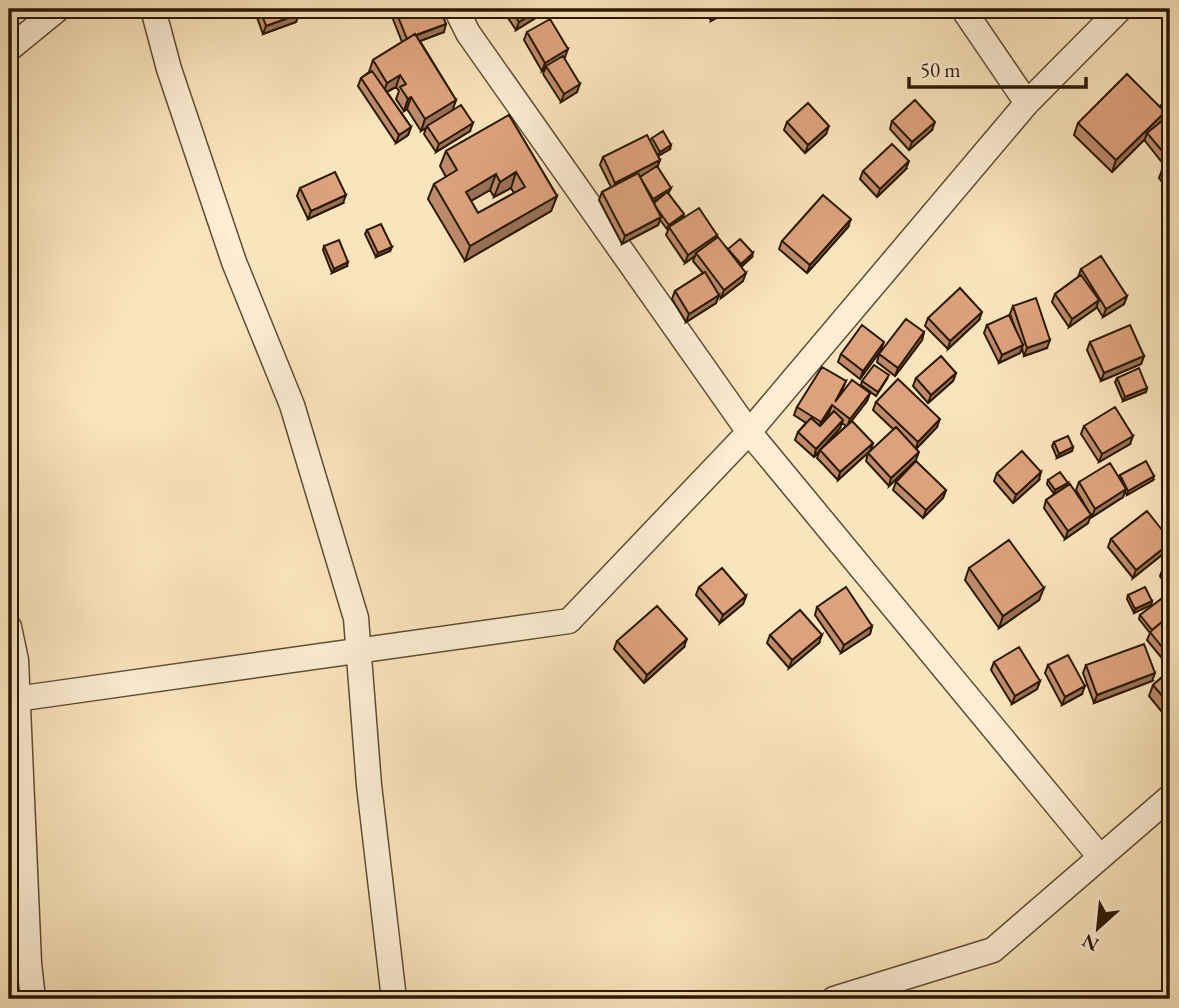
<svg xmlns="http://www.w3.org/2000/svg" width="1179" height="1008" font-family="'EB Garamond',serif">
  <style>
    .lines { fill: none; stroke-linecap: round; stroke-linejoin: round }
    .minor-casing { stroke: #5f4c30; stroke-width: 27 }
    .minor { stroke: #fcedd4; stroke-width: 24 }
    .wall { fill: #bd8b6c; stroke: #2b1901; stroke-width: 2; fill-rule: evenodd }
    .shaded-wall { fill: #9a7158; stroke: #2b1901; stroke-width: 2 }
    .building { fill: #dca27d; stroke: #2b1901; stroke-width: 2; fill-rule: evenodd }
  </style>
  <rect width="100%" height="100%" fill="#fae4bd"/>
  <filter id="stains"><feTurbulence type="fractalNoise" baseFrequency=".00286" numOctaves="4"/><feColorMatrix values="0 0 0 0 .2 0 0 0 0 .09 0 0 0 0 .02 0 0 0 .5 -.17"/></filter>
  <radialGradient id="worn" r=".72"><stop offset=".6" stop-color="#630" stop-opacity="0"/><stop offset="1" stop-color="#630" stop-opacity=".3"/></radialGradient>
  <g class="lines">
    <defs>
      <path id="minor" d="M153,9l16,60 65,193 58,143 64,213 13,167 25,214
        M456,9l12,24 281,399 351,425
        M963,9l64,94
        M9,49l49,-40
        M9,627l7,33 13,303 4,36
        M9,700l560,-79 180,-189 278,-329 93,-94
        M834,999l159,-49 177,-153"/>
    </defs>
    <use href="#minor" class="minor-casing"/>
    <use href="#minor" class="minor"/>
  </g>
  <path class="wall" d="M254,9h43l2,5 -3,8 -33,12z
    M389,9h51l4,23 -24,9 36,59 -4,10 18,21 -34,21 -12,-18 2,-6 -5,3 -14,-22 -3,2 -8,-12 3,-8 -3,-4 -9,5 24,35 -3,8 -12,8 -38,-57 3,-8 8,-6 4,-12 29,-18z
    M508,9h42l-34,21 -10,-15z
    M704,9h28l-21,12z
    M829,9h18l-8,9z
    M527,32l38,25 -1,1 13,34 -16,10 -18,-28 2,-5 -3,2 -18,-31z
    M1170,97v65l-5,4 -20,-25v-2l-33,33 -38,-37 4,-12 82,-16z
    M509,115l48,81 -6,15 -86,50 -37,-62 6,-15 12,-7 -6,-11 6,-15zM511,188l3,5 -36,20 -7,-12 19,-11 4,7z
    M892,121l40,9 -23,20 -19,-21z
    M787,122l39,12 -21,19 -21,-23z
    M652,138l18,11 -12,7 -6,-11 8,15 -3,7 14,21 -3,5 16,21 -2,4 35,17 -1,3 12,11 24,8 -11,10 2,14 -22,17 -2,-3 -3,8 -30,19 -14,-23 3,-8 28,-18 -10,-12 2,-5 -10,7 -19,-28 3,-7 -2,1 -7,-9 -2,5 -36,19 -23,-44 3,-8 9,-5 -11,-22 3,-8 47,-16z
    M1170,164v28l-11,-14 3,-8z
    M906,169l-29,28 -17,-18 3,-8z
    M300,188l43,15 -35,16 -11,-23z
    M848,227l-41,46 -28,-24 3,-8z
    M367,230l23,21 -14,6 -11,-23z
    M324,246l23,20 -15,7 -9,-23z
    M1081,269l46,27 -3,8 -21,13 -7,-11v2l-27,19 -17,-25 3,-8 23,-17z
    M1013,306l34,42 -23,8 -2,-8 -2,5 -21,10 -15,-30 3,-8 29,6 -6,-17z
    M928,318l51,2 -31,29 -23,-23z
    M924,332l-2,8 -27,36 -18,-14 2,-8z
    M1090,342l54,14 -3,8 -40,17 -14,-31z
    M881,350l-21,29 -22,-17 3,-8z
    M956,373l-3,8 -25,22 -15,-17 3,-8z
    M1117,378l30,10 -1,4 -23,9 -8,-19z
    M887,379l-11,17 -15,-11 1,-4z
    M846,381l-6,14 30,-2 -3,8 -19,24 25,18 -3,8 -32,29 -21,-22 3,-8 26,-24 -4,-3 -2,5 -26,29 -19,-17 3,-8 8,-9 -12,-8 3,-8z
    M876,402l61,25 -21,22v11l-27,26 -23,-25 2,-8 26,-23 -21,-20z
    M1084,426l46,18 -31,18 -18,-28z
    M1054,442l19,5 -1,4 -15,7 -5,-12z
    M997,473l42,7 -26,23 -19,-22z
    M1120,475l33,5 -26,15 -2,-3 -2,5 -31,20 -16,-27 3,-8 40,-5z
    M1048,480l18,6 22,37 -23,16 -21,-31 2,-8 8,-6 -7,-10z
    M896,482l50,8 -3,8 -20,20 -30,-28z
    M1111,539l57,11 -35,28 -25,-31z
    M1170,563v28l-10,-15 3,-8z
    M969,568l70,32 -40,28 -34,-48z
    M699,587l47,9 -3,8 -23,19 -24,-28z
    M1128,595l24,6 -1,4 -17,8 -7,-14z
    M1170,603v65l-23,-28 3,-7 -11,-14 1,-4z
    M817,607l55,19 -2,8 -29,19 -26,-38z
    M770,635l49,8 -30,25 -22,-25z
    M617,641l67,6 -40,36 -30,-34z
    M994,662l46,19 -3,8 -25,15 -21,-34z
    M1048,665l34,29 -20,11 -17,-32z
    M1086,665l66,16 -58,22 -11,-30z
    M1170,670v52l-21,-26 4,-11z"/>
  <path class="shaded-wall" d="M313,9h9l-2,4 -9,1z
    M540,9h10l-34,21 3,-8z
    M722,9h10l-21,12 3,-8z
    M842,9h5l-8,9z
    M299,14l-3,8 -33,12 3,-8z
    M446,24l-2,8 -40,15 3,-8z
    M568,49l-3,8 -17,11 -2,-2 -1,3 -3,2 3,-8z
    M400,75l-4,12 -13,7 4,-11z
    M580,84l-3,8 -16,10 3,-8z
    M411,97l-4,12 -3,2 4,-12z
    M456,100l-4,12 -31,19 4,-12z
    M1165,112l-4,12 -14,9 -2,6 -33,33 4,-12z
    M935,122l-3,8 -23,20 3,-8z
    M473,123l-3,8 -34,21 3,-8z
    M829,126l-3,8 -21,19 3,-8z
    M411,127l-3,8 -12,8 3,-8z
    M671,145l-1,4 -12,7 2,-4z
    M1170,156v6l-5,4 3,-8z
    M660,160l-3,8 -44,23 2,-8z
    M909,161l-3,8 -29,28 3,-8z
    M516,172l-5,16 -17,9 6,-15z
    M496,174l-6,16 -30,17 6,-15z
    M671,188l-2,4 -18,11 2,-4z
    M346,195l-3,8 -35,16 3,-8z
    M557,196l-6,15 -86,50 5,-15z
    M684,214l-2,4 -15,11 2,-4z
    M661,217l-3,8 -36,19 3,-8z
    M851,219l-3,8 -41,46 3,-8z
    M717,235l-2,8 -19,10 -1,3 -10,7 3,-8z
    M392,247l-2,4 -14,6 2,-4z
    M753,253l-1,4 -12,11 1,-4z
    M348,262l-1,4 -15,7 2,-4z
    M746,273l-3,8 -22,17 3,-8z
    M719,295l-3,8 -30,19 3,-8z
    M1127,296l-3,8 -21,13 3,-8z
    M1099,300l-3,8 -27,19 3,-8z
    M982,312l-3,8 -31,29 2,-8z
    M924,332l-2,8 -27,36 3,-8z
    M1050,340l-3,8 -23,8 3,-8z
    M884,342l-3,8 -21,29 3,-8z
    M1023,345l-3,8 -21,10 3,-8z
    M1144,356l-3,8 -40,17 3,-8z
    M956,373l-3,8 -25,22 3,-8z
    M1147,388l-1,4 -23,9 2,-4z
    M870,393l-3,8 -20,26 3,-8z
    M832,405l-3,8 -11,17 3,-8z
    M940,419l-3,8 -22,23 3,-8z
    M843,420l-3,8 -26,29 2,-8z
    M1133,436l-3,8 -31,18 3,-8z
    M873,443l-3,8 -32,29 2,-8z
    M1073,447l-1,4 -15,7 2,-4z
    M919,452l-3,8 -27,26 2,-8z
    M1041,472l-2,8 -26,23 3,-8z
    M1154,476l-1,4 -26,15 1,-4z
    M1068,483l-2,4 -12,7 1,-4z
    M1126,489l-3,8 -31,20 3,-8z
    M946,490l-3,8 -20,20 3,-8z
    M1091,515l-3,8 -23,16 3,-8z
    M1170,543l-2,7 -35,28 3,-8z
    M1044,588l-5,12 -40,28 4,-12z
    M746,596l-3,8 -23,19 3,-8z
    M1152,601l-1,4 -17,8 1,-4z
    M872,626l-2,8 -29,19 3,-8z
    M822,635l-3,8 -30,25 3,-8z
    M687,639l-3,8 -40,36 3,-8z
    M1155,673l-3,8 -58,22 3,-8z
    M1040,681l-3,8 -25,15 3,-8z
    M1085,686l-3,8 -20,11 3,-8z"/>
  <path class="building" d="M260,9h37l2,5 -33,12z
    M395,9h45l6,15 -30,11 -1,-1 -8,5z
    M510,9h30l-21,13z
    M711,9h11l-8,4z
    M550,19l18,30 -23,14 -18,-31z
    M415,34l41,66 -31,19 -14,-22 -3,2 -8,-12 6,-3 -6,-9 -13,8 -14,-23z
    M563,56l17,28 -16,10 -18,-28z
    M372,71l39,56 -12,8 -38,-57z
    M1127,74l38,38 -49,48 -38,-37z
    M1170,97v21l-10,-12z
    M915,100l20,22 -23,20 -20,-21z
    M808,103l21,23 -21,19 -21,-23z
    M461,105l12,18 -34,21 -12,-18z
    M509,115l48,81 -87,50 -36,-62 23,-14 -11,-19zM516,172l9,15 -47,26 -12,-21 30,-18 4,8z
    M1163,120l7,8v28l-2,2 -21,-25z
    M663,131l8,14 -11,7 -8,-14z
    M647,135l13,25 -45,23 -12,-26z
    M892,144l17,17 -29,28 -17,-18z
    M1170,164v16l-8,-10z
    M657,166l14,22 -18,11 -13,-22z
    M335,172l11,23 -35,16 -11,-23z
    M638,173l23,44 -36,19 -23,-44z
    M667,192l17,22 -15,11 -11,-15 -4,-7z
    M823,195l28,24 -41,46 -28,-24z
    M699,208l18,27 -29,20 -19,-28z
    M381,224l11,23 -14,6 -11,-23z
    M718,237l28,36 -22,17 -28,-37z
    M740,239l13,14 -12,11 -13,-15z
    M339,240l9,22 -14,7 -10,-23z
    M1101,256l26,40 -21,13 -25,-40z
    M705,272l14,23 -30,19 -14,-23z
    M1081,275l18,25 -27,19 -17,-25z
    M960,288l22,24 -32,29 -22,-23z
    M1036,298l14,42 -23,8 -14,-42z
    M1009,315l14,30 -21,10 -15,-30z
    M906,319l18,13 -26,36 -19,-14z
    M862,325l22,17 -21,29 -22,-17z
    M1130,325l14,31 -40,17 -14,-31z
    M941,356l15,17 -25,22 -15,-17z
    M874,365l15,10 -11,17 -16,-11z
    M822,367l24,14 -11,21 17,-22 18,13 -20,26 -18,-14 -11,17 -24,-15z
    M1139,368l8,20 -22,9 -8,-19z
    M898,379l42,40 -22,23 -42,-40z
    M1115,407l18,29 -31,18 -18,-28z
    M834,411l9,9 -27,29 -18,-17 13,-14 9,8z
    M852,421l21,22 -33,29 -20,-22z
    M896,427l23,25 -28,26 -23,-25z
    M1068,436l5,11 -14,7 -5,-12z
    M1022,451l19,21 -25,23 -19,-22z
    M916,461l30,29 -20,20 -30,-28z
    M1146,461l8,15 -26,15 -8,-16z
    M1110,463l16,26 -31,20 -16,-27z
    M1060,472l8,11 -13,7 -7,-10z
    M1070,484l21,31 -23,16 -22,-31z
    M1147,511l23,29v3l-34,27 -25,-31z
    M1009,540l35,48 -41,28 -34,-48z
    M1170,563v16l-7,-11z
    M722,568l24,28 -23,19 -24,-28z
    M846,587l26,39 -28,19 -27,-38z
    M1145,587l7,14 -17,8 -7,-14z
    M1165,596l5,7v12l-18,15 -12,-15z
    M657,606l30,33 -40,36 -30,-34z
    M800,610l22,25 -30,25 -22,-25z
    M1170,615v42l-20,-25z
    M1144,644l11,29 -58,22 -11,-30z
    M1019,647l21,34 -25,15 -21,-34z
    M1068,655l17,31 -20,11 -17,-32z
    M1170,670v35l-17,-20z"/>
  <rect width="1179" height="1008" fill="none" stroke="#fae4bd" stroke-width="35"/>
  <rect x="10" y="10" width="1158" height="987" fill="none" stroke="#2b1901" stroke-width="3.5"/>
  <rect x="18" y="18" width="1144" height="973" fill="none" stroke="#2b1901" stroke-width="2"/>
  <g transform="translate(1098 928) rotate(207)" stroke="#fcedd4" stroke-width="5" paint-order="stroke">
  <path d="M0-5L12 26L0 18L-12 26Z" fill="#2b1901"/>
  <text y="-10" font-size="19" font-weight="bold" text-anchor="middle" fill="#2b1901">N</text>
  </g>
  <path d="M909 77v10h177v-10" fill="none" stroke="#2b1901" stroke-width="3.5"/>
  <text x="920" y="77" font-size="21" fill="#2b1901" stroke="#fcedd4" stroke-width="5" paint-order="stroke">50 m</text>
  <rect width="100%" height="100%" filter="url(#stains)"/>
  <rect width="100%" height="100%" fill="url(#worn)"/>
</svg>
